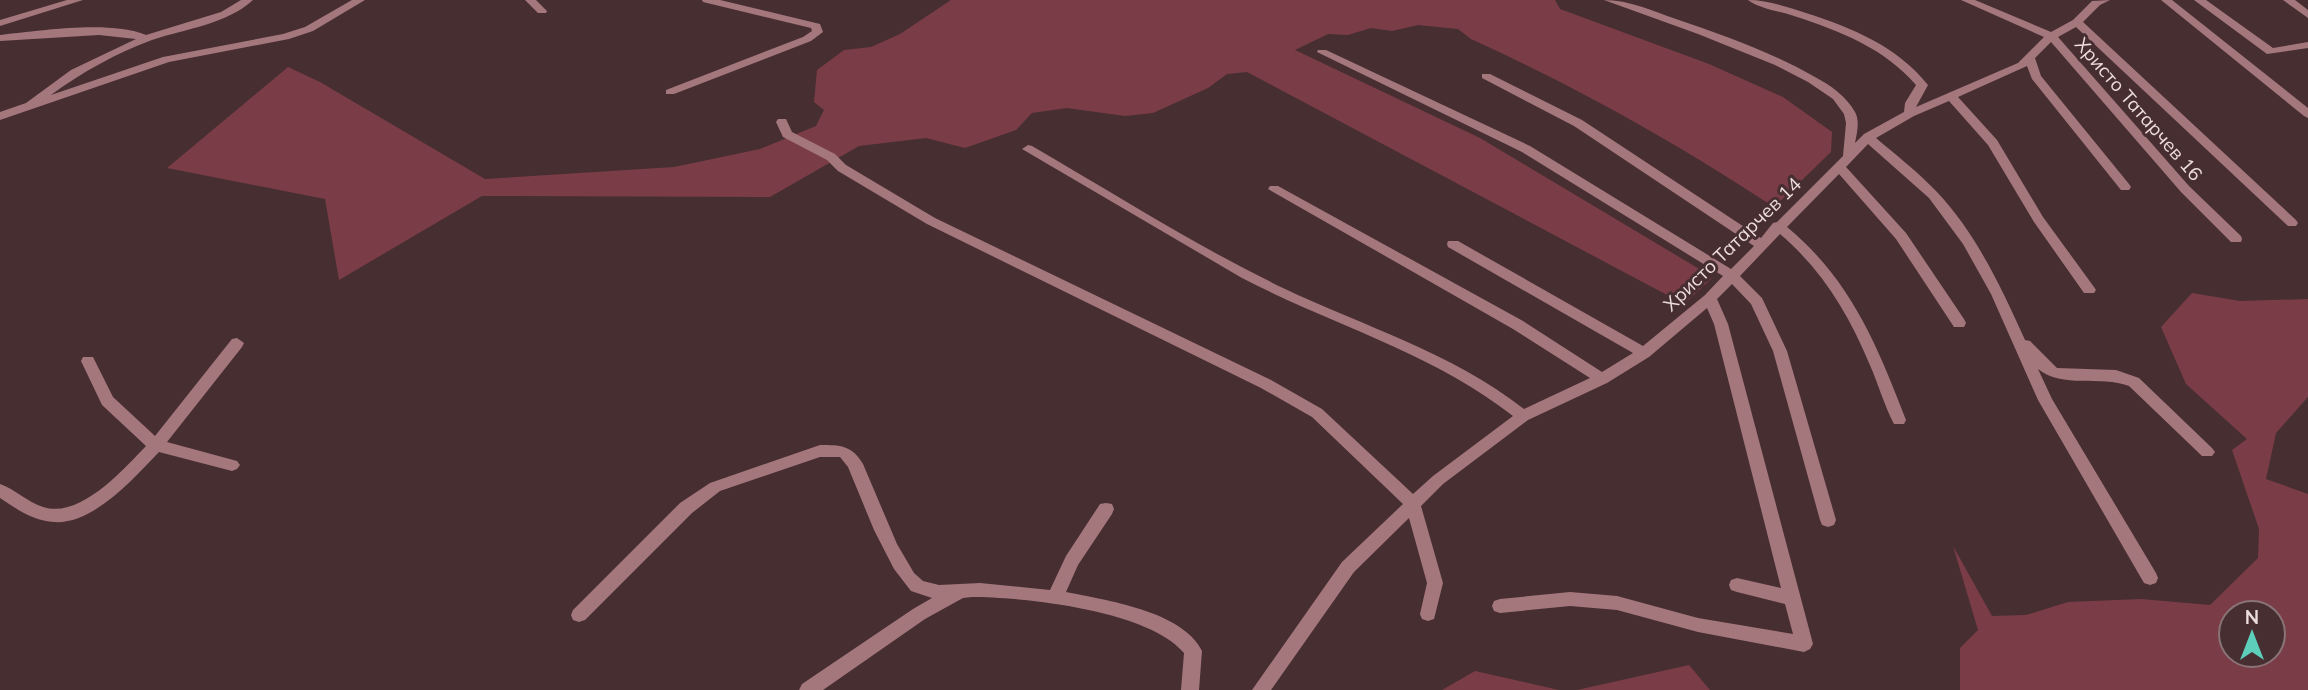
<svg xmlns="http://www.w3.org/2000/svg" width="2308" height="690" font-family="Mulish,sans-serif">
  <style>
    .green { fill: #7a3d47; fill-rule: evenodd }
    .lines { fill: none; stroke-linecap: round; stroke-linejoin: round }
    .minor { fill: #a4777d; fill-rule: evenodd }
    .labels { text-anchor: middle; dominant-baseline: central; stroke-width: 6; stroke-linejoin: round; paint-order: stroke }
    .street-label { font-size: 19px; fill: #eddddf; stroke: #472e31 }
  </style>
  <rect width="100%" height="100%" fill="#472e31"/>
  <path class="green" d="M951,0h604l5,9 149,55 74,33 49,35 -1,20 -57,55c-97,-64 -197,-120 -303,-168l-13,-10 -40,-4 -26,6 -21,-3 -23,7 -20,-1 -33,16 185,88 226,135 5,6 -27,25 -437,-232 -20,2 -19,14 -55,25 -28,3 -58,-8 -35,5 -16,17 -51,18 -39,-10 -67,8 -89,51 -288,-1 -143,84 -14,-81 -158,-31 121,-101 32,15 165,97 189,-12 86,-18 56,-23 8,-16 -10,-8 3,-32 27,-20 27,-3 29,-13z
    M2192,293l48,8 68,-2v98l-32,36 -10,46 42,15v196h-348v-42l18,-18 -25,-84 39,70 34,-1 42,-13 73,-3 69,6 48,-47 1,-29 -27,-79 15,-11 -61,-55 -25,-57zM2231,613h42v42h-42z
    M1689,665l21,25h-133z
    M1475,671l84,19h-117z"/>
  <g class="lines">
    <path class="minor" d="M67,0h16l-83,26v-6z
      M241,0h12c-26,24 -68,29 -101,40 -36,13 -71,33 -101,55l112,-38 120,-23 22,-7 47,-27h13l-52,31 -24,8 -120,23 -169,58v-8l26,-9 45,-33 65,-31 -37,-4 -99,6v-6c39,-4 110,-15 146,0l75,-23z
      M525,0h11l11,11 -1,2h-8z
      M702,0h18l100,24 3,8 -12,9 -137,53h-8v-4l137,-53 9,-6 -1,-3 -108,-26z
      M1604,0c25,0 49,11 72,19 47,16 95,33 139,58 15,8 31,19 40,35 5,9 2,21 0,31l9,-9 40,-22 1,-9 11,-18c-32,-37 -76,-54 -122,-69 -15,-5 -34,-7 -46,-16 20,0 39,7 58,13 46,15 91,33 122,72l-12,22 102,-44 26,-26 -83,-37h14l76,32 22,-12 19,-19 18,-1 -10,5 -17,17 213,198 2,3 -2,3h-8l-212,-199 -18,10 131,149 52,50 1,3 -1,3h-10l-50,-50 -130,-150 -16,16 6,18 88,108 2,3 -2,3h-8l-89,-111 -5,-13 -69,31 39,43 46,77 51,70 2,3 -2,3h-10l-50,-71 -46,-77 -39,-44 -35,15 -38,22c20,17 42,34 61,54 39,41 65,97 88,148l5,1 27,27 59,2 23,8 73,70 3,4 -3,4h-10l-73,-70c-28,-11 -67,3 -91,-17l14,30 104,174 2,5 -2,5 -6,2 -6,-2 -106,-183 -47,-106 -28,-50 -34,-46 -61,-54 -22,23 60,66 58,86 2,4 -2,4h-10l-58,-88 -57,-65 -52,53c64,53 90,118 119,193l-2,4h-10c-10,-19 -16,-41 -25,-61 -21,-50 -47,-93 -89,-129l-40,42 22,22 25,53 49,169 -2,5 -6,2 -6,-2 -2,-5 -47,-169 -22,-47 -19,-20 -15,15 11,25 85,320 -3,5 -6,3 -106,-20 -81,-22 -47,-4 -70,7 -6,-2 -2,-5 2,-5 6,-2 70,-7 47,4 81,22 95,16 -8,-30 -48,-12 -6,-2 -2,-5 2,-5 6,-2 44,10 -67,-264 -7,-16 -58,49 -42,26 -79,37 -85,64 -22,22 22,77 -9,36 -6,2 -6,-2 -2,-5 7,-31 -18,-65 -55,54 -83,118h-19l90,-128 61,-58 -91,-87 -51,-29 -334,-164 -89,-53 -11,-11 -44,-23 -7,-15 2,-3h8l6,13 43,22 11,11 89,53 336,162 51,29 91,85 20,-18 80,-60c-81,-64 -181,-91 -271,-138l-220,-129 6,-4 4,1c83,48 164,100 251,142 82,39 168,64 241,121l66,-31 -77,-49 -245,-140 2,-3h8l245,135 79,51 31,-19 -185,-106 -1,-3 1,-3h10l185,105 62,-51 18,-19 -201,-124 -205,-100 1,-2h8l204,96 201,123 23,-23 -180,-120 -92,-48v-4h8l92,46 179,118 12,-15 4,-1 66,-66 3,-33 -2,-9 -11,-15 -25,-17 -33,-17 -77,-31z
      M2161,0h11l136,108v10l-4,-2z
      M2194,0h12l67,48 35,-6v6l-41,6z
      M2283,0h12l13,10v8z
      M237,338l7,5 -2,4 -75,95 70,19 3,4 -3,4 -5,2 -73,-19c-25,26 -66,73 -105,70 -20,-1 -38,-13 -54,-24v-14c15,5 27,18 43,23 37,12 80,-37 103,-61l-44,-41 -21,-44 2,-4h10l20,40 42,39 77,-97z
      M820,445c20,0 32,0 43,19l34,80 17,29 9,8 16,4 41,-2 70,7 16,-34 34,-52 6,-1 6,1 2,5 -2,5 -34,51 -12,27c39,8 117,19 136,59l-3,39h-18l3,-37c-34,-42 -158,-56 -212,-56l-9,1 -38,21 -102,71h-24l3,-6 111,-75 19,-11 -21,-7 -17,-22 -20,-39 -26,-63 -8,-10h-20l-100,34 -28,22 -107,107 -6,2 -6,-2 -2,-5 2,-5 107,-107 30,-20z"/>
  </g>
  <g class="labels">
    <g class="street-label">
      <text transform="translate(2139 109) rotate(49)">Христо Татарчев 16</text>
      <text transform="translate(1732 244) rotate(-44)">Христо Татарчев 14</text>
    </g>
  </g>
  <g transform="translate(2252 634)"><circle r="33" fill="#472e31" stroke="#897477" stroke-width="2"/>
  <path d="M0-5L12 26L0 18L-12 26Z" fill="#5cceba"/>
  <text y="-10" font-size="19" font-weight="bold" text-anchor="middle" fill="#eddddf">N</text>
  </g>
</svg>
